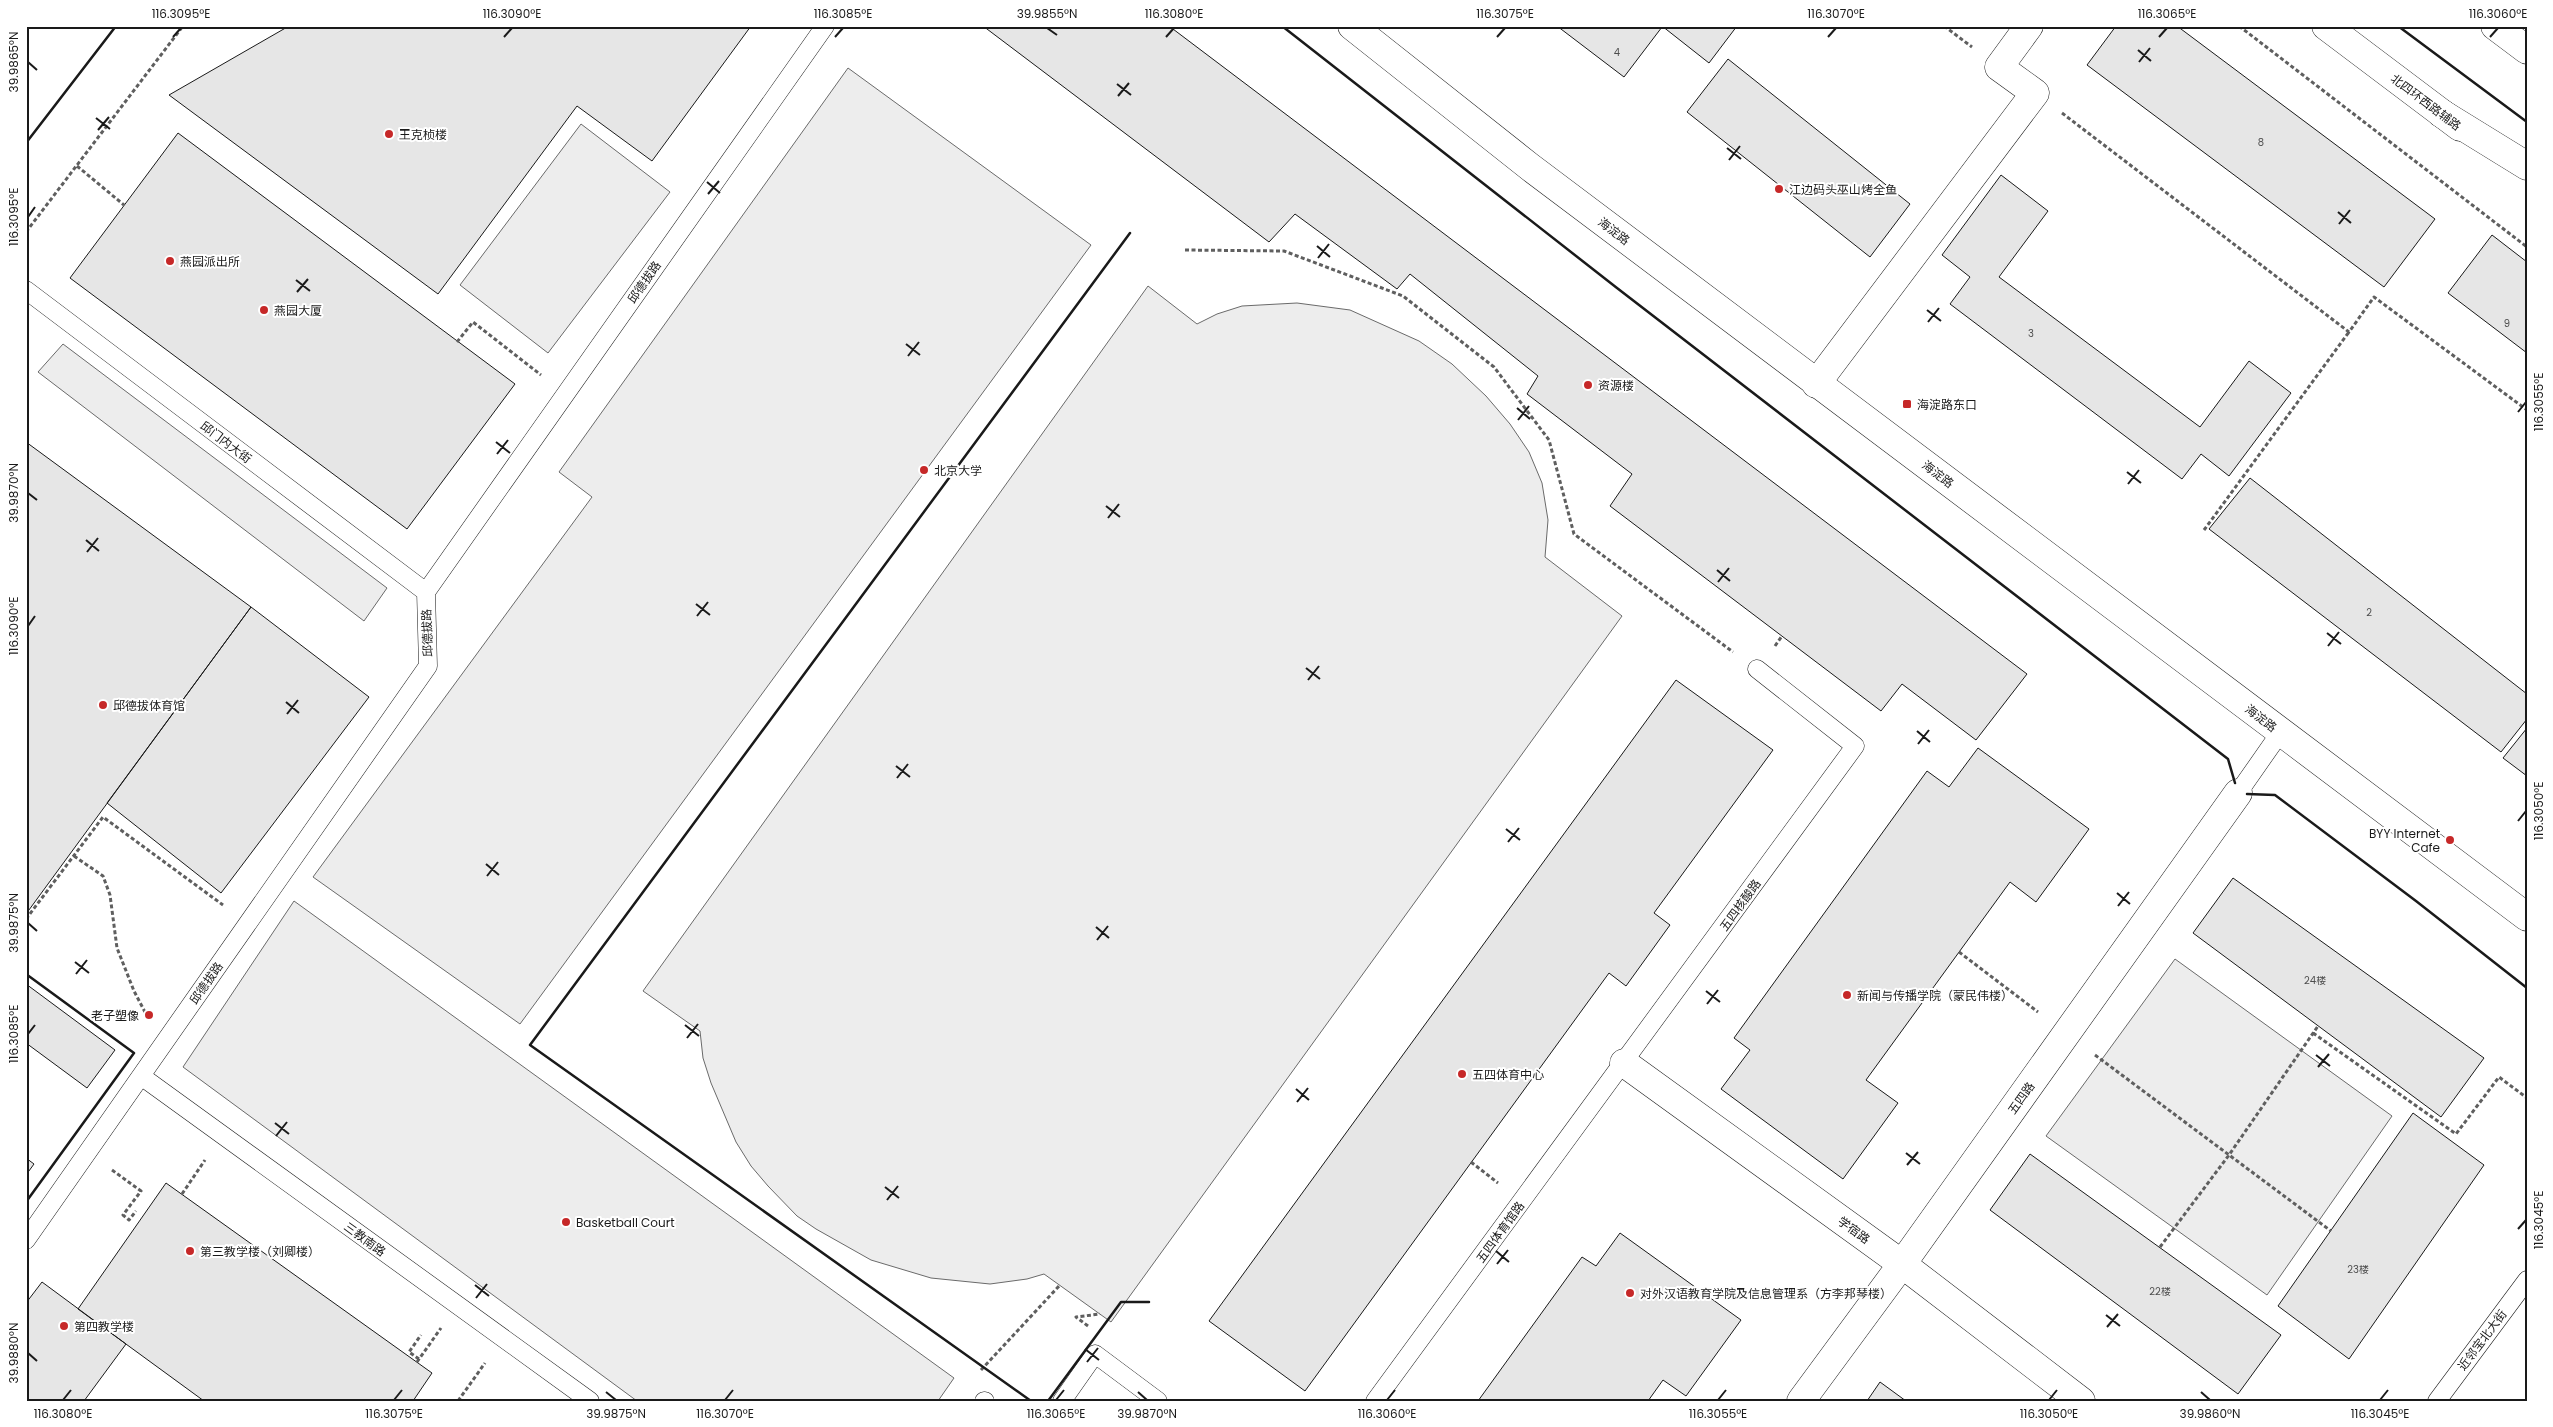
<svg xmlns="http://www.w3.org/2000/svg" width="2553" height="1427" font-family="Poppins,'Noto Sans SC',sans-serif">
  <style>
    .built { fill: #ededed; stroke: #6a6a6a }
    .building { fill: #e6e6e6; stroke: #1a1a1a }
    .lines { fill: none; stroke-linecap: round; stroke-linejoin: round }
    .lane-casing { stroke: #1a1a1a; stroke-width: 19 }
    .street-casing { stroke: #1a1a1a; stroke-width: 29 }
    .secondary-casing { stroke: #1a1a1a; stroke-width: 29 }
    .highway-casing { stroke: #1a1a1a; stroke-width: 29 }
    .path { stroke: #5f5f5f; stroke-width: 3; stroke-dasharray: 4 2.5; stroke-linecap: butt }
    .lane { stroke: #fff; stroke-width: 18 }
    .street { stroke: #fff; stroke-width: 28 }
    .secondary { stroke: #fff; stroke-width: 28 }
    .highway { stroke: #fff; stroke-width: 28 }
    .wall { stroke: #1a1a1a; stroke-width: 2.5 }
    .ticks { fill: none; stroke: #1a1a1a; stroke-width: 2 }
    .poi-dot { fill: #c62828; stroke: #fff; stroke-width: 2 }
    .labels { text-anchor: middle; dominant-baseline: central; stroke-width: 4; stroke-linejoin: round; paint-order: stroke }
    .number-label { font-size: 10px; fill: #4d4d4d }
    .street-label { font-size: 12px; fill: #1a1a1a; stroke: #fff }
    .poi-label { font-size: 12px; fill: #1a1a1a; stroke: #fff; text-anchor: start }
    .neatline { fill: none; stroke: #1a1a1a; stroke-width: 2 }
    .ticks-label { font-size: 12px; text-anchor: middle; fill: #1a1a1a }
  </style>
  <rect width="100%" height="100%" fill="#fff"/>
  <path class="built" d="M848,68l243,177 -571,779 -207,-147 279,-380 -33,-25z
    M581,124l89,68 -122,161 -88,-68z
    M1148,286l49,38 20,-10 25,-8 55,-3 53,7 69,31 33,23 34,32 24,28 19,28 13,31 6,37 -3,37 77,59 -511,706 -67,-48 -17,5 -37,5 -59,-6 -60,-18 -55,-31 -19,-13 -29,-30 -17,-20 -15,-24 -25,-59 -8,-25 -3,-27 -57,-40z
    M63,344l324,244 -23,33 -326,-249z
    M294,901l660,477 -16,23h-301l-454,-334z
    M2175,959l217,157 -125,179 -221,-159z"/>
  <path class="building" d="M289,26h462l-99,135 -75,-55 -139,188 -269,-199z
    M983,26h186l858,648 -51,66 -74,-56 -21,27 -271,-205 22,-32 -105,-80 11,-18 -128,-102 -13,15 -102,-75 -26,28z
    M1557,26h104l1,1 -38,50z
    M1662,26h75l-28,37z
    M2116,26h61l258,193 -51,68 -297,-222z
    M1728,59l182,145 -40,53 -183,-145z
    M178,133l337,251 -108,145 -337,-251z
    M2001,175l47,36 -49,66 201,150 49,-66 42,32 -62,83 -28,-22 -19,25 -232,-175 20,-27 -28,-22z
    M2492,235l35,27v91l-79,-60z
    M26,442l225,165 -225,307z
    M2250,478l277,216v25l-26,33 -292,-223z
    M251,607l118,90 -148,196 -114,-90z
    M1676,680l97,70 -119,163 16,12 -44,61 -17,-13 -304,418 -96,-70z
    M2527,728v48l-24,-18z
    M1978,748l111,81 -53,73 -26,-20 -144,198 32,23 -55,76 -122,-90 29,-39 -16,-12 193,-267 22,16z
    M2233,878l251,180 -43,59 -248,-184z
    M26,984l89,66 -28,38 -61,-45z
    M2413,1113l71,52 -135,194 -71,-53z
    M2030,1154l251,181 -43,59 -248,-184z
    M26,1158l8,6 -8,11z
    M166,1183l266,190 -19,28h-209l-126,-92z
    M1620,1233l121,87 -55,76 -23,-16 -15,21h-170l104,-144 14,9z
    M42,1282l84,62 -42,57h-58v-98z
    M1880,1382l26,19h-39z"/>
  <g class="lines">
    <defs>
      <path id="lane" d="M26,290l400,302
        M2238,793l42,-60
        M141,1076l449,325
        M26,1240l402,-574 -2,-74 399,-566
        M984,1401h1
        M1062,1401l33,-47 63,47
        M1375,1401l480,-655 -98,-77
        M2437,1401l90,-121"/>
      <path id="street" d="M1816,384l219,-291 -36,-26 30,-41
        M1624,1063l278,201 179,137
        M1801,1401l101,-137 336,-471"/>
      <path id="secondary" d="M1352,26l178,141 997,750
        M2326,26l134,101"/>
      <path id="highway" d="M2495,26l32,24
        M2441,113l86,53"/>
    </defs>
    <use href="#lane" class="lane-casing"/>
    <use href="#street" class="street-casing"/>
    <use href="#secondary" class="secondary-casing"/>
    <use href="#highway" class="highway-casing"/>
    <path class="path" d="M1944,26l28,21
      M2239,26l288,221
      M2062,113l287,219 25,-35 153,113
      M77,166l47,39
      M26,232l157,-206
      M1185,250l99,1 119,45 91,71 55,73 25,94 159,118
      M457,342l16,-20 68,53
      M2204,530l145,-198
      M1775,646l7,-10
      M74,856l29,20 7,19 7,53 17,43 13,25
      M26,919l77,-102 120,88
      M1959,952l79,60
      M2313,1033l143,101 43,-57 28,21
      M2095,1055l236,176
      M1471,1162l27,21
      M112,1170l29,21 -18,24 6,5 7,-9
      M182,1194l23,-34
      M2160,1247l69,-92 89,-129
      M1088,1326l-12,-9 24,-3
      M419,1359l-10,-7 12,-17
      M417,1362l24,-34
      M981,1370l79,-85
      M458,1401l27,-38"/>
    <use href="#lane" class="lane"/>
    <use href="#street" class="street"/>
    <use href="#secondary" class="secondary"/>
    <use href="#highway" class="highway"/>
    <path class="wall" d="M1282,26l335,262 611,471 7,24
      M2398,26l129,96
      M26,143l90,-117
      M2247,794l28,1 141,106 111,87
      M26,974l108,79 -108,149
      M1031,1401l-501,-356 600,-812
      M1048,1401l73,-99h28"/>
  </g>
  <path class="ticks" d="M1047,28l10,7M173,37l8,-9M504,37l8,-9M835,37l8,-9M1166,37l8,-9M1497,37l8,-9M1828,37l8,-9M2159,37l8,-9M2490,37l8,-9M2138,50l13,11M28,62l9,8M2139,62l11,-14M1117,84l14,11M1118,96l11,-13M96,118l14,11M98,130l11,-13M1727,148l14,11M1729,160l11,-14M707,182l13,11M708,194l11,-13M2338,212l13,11M28,217l7,-10M2339,224l11,-14M1317,246l13,11M1318,258l11,-14M296,280l14,11M297,292l11,-13M1927,310l14,11M1928,322l11,-14M906,344l14,11M908,356l11,-14M1517,408l13,11M2518,412l8,-10M1518,420l11,-14M496,442l14,11M497,454l11,-14M2127,472l14,11M2128,484l11,-14M28,493l9,7M1106,506l14,11M1108,518l11,-14M86,540l13,11M87,552l11,-14M1717,570l13,11M1718,582l11,-14M696,604l14,11M697,616l11,-14M28,626l7,-10M2327,633l14,11M2328,646l11,-14M1306,668l14,11M1308,680l11,-14M286,702l13,11M287,714l11,-14M1917,731l13,11M1918,744l11,-14M896,766l14,11M897,778l11,-14M2518,821l8,-10M1506,829l14,11M1508,842l11,-14M486,864l13,11M487,876l11,-14M2117,893l13,11M2118,906l11,-14M28,923l9,8M1096,927l13,11M1097,940l11,-14M75,962l14,11M76,974l11,-14M1706,991l14,11M1707,1004l11,-14M685,1025l14,11M28,1034l7,-9M687,1038l11,-14M2316,1055l14,11M2318,1067l11,-13M1296,1089l13,11M1297,1102l11,-14M275,1123l14,11M276,1136l11,-14M1906,1153l14,11M1907,1165l11,-13M885,1187l14,11M887,1200l11,-14M2518,1229l8,-9M1496,1251l13,11M1497,1264l11,-14M475,1285l14,11M476,1298l11,-14M2106,1315l14,11M2107,1327l11,-13M1085,1349l14,11M28,1353l9,8M1087,1362l11,-14M606,1392l10,8M1138,1392l9,8M2201,1392l9,8M63,1400l8,-10M394,1400l8,-10M725,1400l8,-10M1056,1400l8,-10M1387,1400l8,-10M1718,1400l8,-10M2049,1400l8,-10M2380,1400l8,-10"/>
  <g class="poi-dot">
    <circle cx="389" cy="134" r="5"/>
    <circle cx="1779" cy="189" r="5"/>
    <circle cx="170" cy="261" r="5"/>
    <circle cx="264" cy="310" r="5"/>
    <circle cx="1588" cy="385" r="5"/>
    <rect x="1902" y="399" width="10" height="10" rx="2.5"/>
    <circle cx="924" cy="470" r="5"/>
    <circle cx="103" cy="705" r="5"/>
    <circle cx="2450" cy="840" r="5"/>
    <circle cx="1847" cy="995" r="5"/>
    <circle cx="149" cy="1015" r="5"/>
    <circle cx="1462" cy="1074" r="5"/>
    <circle cx="566" cy="1222" r="5"/>
    <circle cx="190" cy="1251" r="5"/>
    <circle cx="1630" cy="1293" r="5"/>
    <circle cx="64" cy="1326" r="5"/>
  </g>
  <g class="labels">
    <g class="number-label">
      <text x="1617" y="52">4</text>
      <text x="2261" y="142">8</text>
      <text x="2507" y="323">9</text>
      <text x="2031" y="333">3</text>
      <text x="2369" y="612">2</text>
      <text x="2315" y="980">24楼</text>
      <text x="2358" y="1269">23楼</text>
      <text x="2160" y="1291">22楼</text>
    </g>
    <g class="street-label">
      <text transform="translate(2426 102) rotate(37)">北四环西路辅路</text>
      <text transform="translate(1614 231) rotate(37)">海淀路</text>
      <text transform="translate(644 282) rotate(-55)">邱德拔路</text>
      <text transform="translate(226 442) rotate(37)">邱门内大街</text>
      <text transform="translate(1938 474) rotate(37)">海淀路</text>
      <text transform="translate(427 633) rotate(-92)">邱德拔路</text>
      <text transform="translate(2261 718) rotate(37)">海淀路</text>
      <text transform="translate(1740 905) rotate(-54)">五四核酸路</text>
      <text transform="translate(206 983) rotate(-55)">邱德拔路</text>
      <text transform="translate(2021 1098) rotate(-55)">五四路</text>
      <text transform="translate(1854 1230) rotate(36)">学宿路</text>
      <text transform="translate(1500 1232) rotate(-54)">五四体育馆路</text>
      <text transform="translate(365 1239) rotate(36)">三教南路</text>
      <text transform="translate(2482 1340) rotate(-53)">近邻宝北大街</text>
    </g>
    <g class="poi-label">
      <text x="399" y="134">王克桢楼</text>
      <text x="1789" y="189">江边码头巫山烤全鱼</text>
      <text x="180" y="261">燕园派出所</text>
      <text x="274" y="310">燕园大厦</text>
      <text x="1598" y="385">资源楼</text>
      <text x="1917" y="404">海淀路东口</text>
      <text x="934" y="470">北京大学</text>
      <text x="113" y="705">邱德拔体育馆</text>
      <text x="2440" y="833" text-anchor="end">BYY Internet<tspan x="2440" dy="14">Cafe</tspan></text>
      <text x="1857" y="995">新闻与传播学院（蒙民伟楼）</text>
      <text x="139" y="1015" text-anchor="end">老子塑像</text>
      <text x="1472" y="1074">五四体育中心</text>
      <text x="576" y="1222">Basketball Court</text>
      <text x="200" y="1251">第三教学楼（刘卿楼）</text>
      <text x="1640" y="1293">对外汉语教育学院及信息管理系（方李邦琴楼）</text>
      <text x="74" y="1326">第四教学楼</text>
    </g>
  </g>
  <rect width="2553" height="1427" fill="none" stroke="#ffffff" stroke-width="55"/>
  <rect x="28" y="28" width="2498" height="1372" class="neatline"/>
  <g class="ticks-label">
    <text x="181" y="18">116.3095°E</text>
    <text x="512" y="18">116.3090°E</text>
    <text x="843" y="18">116.3085°E</text>
    <text x="1047" y="18">39.9855°N</text>
    <text x="1174" y="18">116.3080°E</text>
    <text x="1505" y="18">116.3075°E</text>
    <text x="1836" y="18">116.3070°E</text>
    <text x="2167" y="18">116.3065°E</text>
    <text x="2498" y="18">116.3060°E</text>
    <text transform="translate(14 62) rotate(-90)" y="4">39.9865°N</text>
    <text transform="translate(14 217) rotate(-90)" y="4">116.3095°E</text>
    <text transform="translate(2539 402) rotate(-90)" y="4">116.3055°E</text>
    <text transform="translate(14 493) rotate(-90)" y="4">39.9870°N</text>
    <text transform="translate(14 626) rotate(-90)" y="4">116.3090°E</text>
    <text transform="translate(2539 811) rotate(-90)" y="4">116.3050°E</text>
    <text transform="translate(14 923) rotate(-90)" y="4">39.9875°N</text>
    <text transform="translate(14 1034) rotate(-90)" y="4">116.3085°E</text>
    <text transform="translate(2539 1220) rotate(-90)" y="4">116.3045°E</text>
    <text transform="translate(14 1353) rotate(-90)" y="4">39.9880°N</text>
    <text x="63" y="1418">116.3080°E</text>
    <text x="394" y="1418">116.3075°E</text>
    <text x="616" y="1418">39.9875°N</text>
    <text x="725" y="1418">116.3070°E</text>
    <text x="1056" y="1418">116.3065°E</text>
    <text x="1147" y="1418">39.9870°N</text>
    <text x="1387" y="1418">116.3060°E</text>
    <text x="1718" y="1418">116.3055°E</text>
    <text x="2049" y="1418">116.3050°E</text>
    <text x="2210" y="1418">39.9860°N</text>
    <text x="2380" y="1418">116.3045°E</text>
  </g>
</svg>
